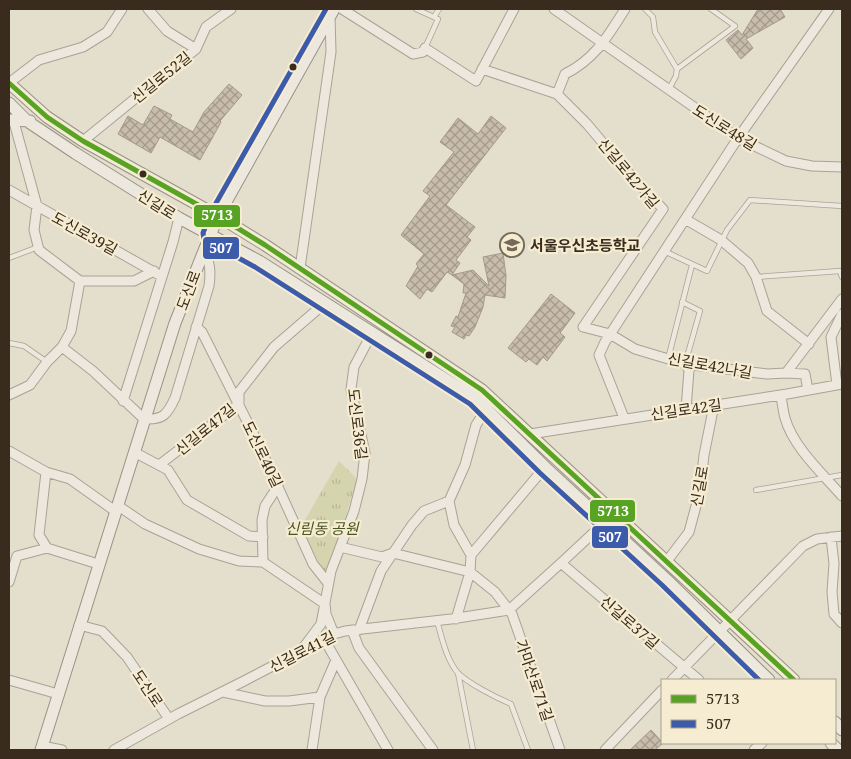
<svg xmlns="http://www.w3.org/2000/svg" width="851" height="759" font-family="'Noto Serif','Noto Sans KR',serif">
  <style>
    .grass { fill: url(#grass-tufts) }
    .building { fill: url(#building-cross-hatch); stroke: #a4998b }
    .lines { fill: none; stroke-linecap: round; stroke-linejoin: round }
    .service-casing { stroke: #a9a295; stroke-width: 6 }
    .minor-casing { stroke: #a9a295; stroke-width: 11 }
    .secondary-casing { stroke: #999285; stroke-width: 13 }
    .service { stroke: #ece8de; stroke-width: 4.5 }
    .minor { stroke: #ece8de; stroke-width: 9 }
    .secondary { stroke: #ece8de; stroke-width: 11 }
    .bus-1-casing { stroke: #f6ecd1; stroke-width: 9 }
    .bus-2-casing { stroke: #f6ecd1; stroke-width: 9 }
    .bus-1 { stroke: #58a324; stroke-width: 5 }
    .bus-2 { stroke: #3d5bab; stroke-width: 5 }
    .bus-dot { fill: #392b1d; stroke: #f6ecd1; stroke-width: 2 }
    .labels { text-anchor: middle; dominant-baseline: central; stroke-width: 4.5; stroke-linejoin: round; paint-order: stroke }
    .street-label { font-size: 15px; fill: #392b1d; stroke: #f6ecd1 }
    .poi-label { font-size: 15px; font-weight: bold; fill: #392b1d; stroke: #f6ecd1; text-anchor: start }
    .park-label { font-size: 15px; font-style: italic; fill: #485623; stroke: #f6ecd1 }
    .line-badge { stroke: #f6ecd1; stroke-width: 2 }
    .badge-label { font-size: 14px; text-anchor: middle; font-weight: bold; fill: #fff }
  </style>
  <defs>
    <pattern id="grass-tufts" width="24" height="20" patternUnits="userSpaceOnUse" patternTransform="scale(1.25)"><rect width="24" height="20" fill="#d4d5ae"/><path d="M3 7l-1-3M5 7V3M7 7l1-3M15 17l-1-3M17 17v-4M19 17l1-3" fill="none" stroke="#b7b795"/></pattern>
    <pattern id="building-cross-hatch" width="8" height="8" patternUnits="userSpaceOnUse" patternTransform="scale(1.25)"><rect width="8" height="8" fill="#c8bcad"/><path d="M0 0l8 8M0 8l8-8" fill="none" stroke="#a3998c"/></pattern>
  </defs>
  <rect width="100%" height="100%" fill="#e4decc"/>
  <path class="grass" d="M339,461l18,18 -30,98 -29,-54 7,-3z"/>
  <path class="building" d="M758,9h22l5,8 -39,22 7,9 -12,11 -15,-19 12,-10 4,5z
    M229,84l13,11 -22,26 1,1 -21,38 -40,-23 -9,16 -33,-19 10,-18 15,9 11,-19 18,9 -2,4 23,13 11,-20z
    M491,116l15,12 -60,77 29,22 -8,10 4,3 -15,20 4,3 -8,12 -5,-3 -15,20 -5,-3 -7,10 -14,-13 12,-20 -2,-2 8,-10 -23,-19 29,-39 -7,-5 31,-39 -14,-10 18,-24 20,16z
    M503,253l3,23 -1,22 -20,-3 -2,12 -8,20 -6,9 -3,-1 -2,4 -12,-7 3,-5 -4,-1 5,-10 2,1 8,-24h-3l1,-9 -12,-9 21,-5 16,16 -6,-29z
    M551,294l24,19 -15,20 5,4 -18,24 -4,-4 -6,8 -8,-6 -3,3 -18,-14z
    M651,730l12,13 -8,7h-25z"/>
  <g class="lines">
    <defs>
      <path id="service" d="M416,9l22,10 -13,29
        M645,9l8,8 2,15 22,37 -1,7 -7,13
        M434,17l5,-8
        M677,69l58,-43 -24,-17
        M664,251l43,20 20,-41 23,-30 92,6
        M9,258l29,-11
        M756,277l84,-6 2,6
        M682,302l18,9 -15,53
        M9,343l15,3 23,16
        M668,359l24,-94
        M756,490l86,-15
        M437,621c5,17 9,37 20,51 10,11 40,26 54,32l17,46
        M458,673l15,77"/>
      <path id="minor" d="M148,9l19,22 29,18
        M342,9l71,45 10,-2 2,-4 51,33 38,-72
        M554,9l184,129 48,23 26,5 30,1
        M482,69l75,25 30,30 37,44 39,41 -80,118 27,7 25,15 50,15 82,10 19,-1
        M9,83l30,-23 44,-13 24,-15 15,-23
        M557,94l8,-20c30,-15 43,-38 60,-65
        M83,141l113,-92 10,-22 25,-18
        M9,190l152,86
        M685,219l36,21 27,23 8,14 11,34 42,33
        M300,268l31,-216 -1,-35
        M80,281h54l20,-10
        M196,327l6,5 56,111 55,121 15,19
        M62,347l31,24 51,48c19,1 23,-4 31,-21l34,-112c2,-14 1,-24 -5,-37
        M685,364l4,6 -3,39
        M837,385l-6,-48 11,-23
        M808,390l-3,-16 -19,-1 56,-74
        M9,395l21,-10 17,-23 15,-15 9,-16 9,-50 -41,-31 -5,-20 3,-24 -23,-84
        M781,395c1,7 2,16 4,23 8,29 38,56 57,78
        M123,401l50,-159 6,-24
        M624,418l-25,-63 6,-13 133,-204 91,-129
        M530,434l257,-40 55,-10
        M9,451l37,21 24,7 45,32
        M134,452l34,18 19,30 62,36 14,1
        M159,465l80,-61v-12l35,-45 51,-44
        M46,472l-7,63 8,13
        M117,505l28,19 54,25 40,12 24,1 62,42 1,10 8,20
        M831,537l3,27 -2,28 2,22 8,9
        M340,547l42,10 11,-4 77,19 25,20 17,22 48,136
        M471,555l74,-88
        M17,556l30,-8 51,16
        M667,561l22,-29 11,-41 4,-36 10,-50
        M263,562l-1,-42 3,-14 13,-20
        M561,563l138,117
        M9,582l8,-26
        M456,619l14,-47 1,-17 -17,-30 -5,-24 16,-36 11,-40 11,-17
        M79,625l23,6 25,26 42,62
        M352,630l7,18 74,102
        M359,630l22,-59 31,-46 12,-14 25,-10
        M324,639l64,111
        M303,648l18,-24 10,-53 23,-60 8,-32 3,-26 -14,-64 3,-22 18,-34
        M9,680l49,14
        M672,680l131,-134 14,-7 25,-3
        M223,692l42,9h24l31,-4
        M42,746l20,4
        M114,750l64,-36 66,-33 90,-47 11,-3 106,-12 58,-9 52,-47 44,-41
        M312,750l8,-53 16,-37
        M605,750l57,-60
        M754,750l8,-7"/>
      <path id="secondary" d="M9,83l38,34 36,24 135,75 47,29 217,145 312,290
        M9,103l18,18 48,32 104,65 80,43 216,137 70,69 122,113 102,100
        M9,120l21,1
        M835,722l7,8
        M831,743l7,7
        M41,750l134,-427 43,-107 116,-207"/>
    </defs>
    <use href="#service" class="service-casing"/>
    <use href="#minor" class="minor-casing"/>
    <use href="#secondary" class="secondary-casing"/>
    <use href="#service" class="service"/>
    <use href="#minor" class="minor"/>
    <use href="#secondary" class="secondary"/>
    <defs>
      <path id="bus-1" d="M9,83l38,34 36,24 135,75 47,29 217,145 312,290"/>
      <path id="bus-2" d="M326,9l-115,203 -8,21 1,6 51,28 215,137 70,69 122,112 97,95"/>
    </defs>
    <use href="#bus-1" class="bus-1-casing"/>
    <use href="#bus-2" class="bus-2-casing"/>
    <use href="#bus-1" class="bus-1"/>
    <use href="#bus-2" class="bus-2"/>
  </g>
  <defs>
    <symbol id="school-ring" viewBox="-11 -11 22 22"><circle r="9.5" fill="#f6ecd1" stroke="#756a5a" stroke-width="1.5"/><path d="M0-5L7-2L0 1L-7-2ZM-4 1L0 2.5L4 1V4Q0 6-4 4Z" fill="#756a5a"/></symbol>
  </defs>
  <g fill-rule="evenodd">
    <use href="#school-ring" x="498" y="231" width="28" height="28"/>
  </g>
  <g class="bus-dot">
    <circle cx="293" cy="67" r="4.5"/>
    <circle cx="143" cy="174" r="4.5"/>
    <circle cx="429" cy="355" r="4.5"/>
  </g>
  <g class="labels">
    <g class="street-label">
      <text transform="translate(161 77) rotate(-39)">신길로52길</text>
      <text transform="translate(725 127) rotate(32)">도신로48길</text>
      <text transform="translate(629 173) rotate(50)">신길로42가길</text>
      <text transform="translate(157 204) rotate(32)">신길로</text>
      <text transform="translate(85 233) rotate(29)">도신로39길</text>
      <text transform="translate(188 290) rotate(-69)">도신로</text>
      <text transform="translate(710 365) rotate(10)">신길로42나길</text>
      <text transform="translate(686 409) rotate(-8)">신길로42길</text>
      <text transform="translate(358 424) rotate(83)">도신로36길</text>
      <text transform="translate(205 429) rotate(-39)">신길로47길</text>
      <text transform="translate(263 454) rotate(64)">도신로40길</text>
      <text transform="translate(699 486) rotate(-80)">신길로</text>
      <text transform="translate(630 622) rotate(41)">신길로37길</text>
      <text transform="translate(302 651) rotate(-27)">신길로41길</text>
      <text transform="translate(535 680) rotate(71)">가마산로71길</text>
      <text transform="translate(148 688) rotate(56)">도신로</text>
    </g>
    <g class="poi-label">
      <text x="530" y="245">서울우신초등학교</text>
    </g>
    <g class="park-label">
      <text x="322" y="528">신림동 공원</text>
    </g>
  </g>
  <g class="line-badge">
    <rect x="193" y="204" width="48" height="24" rx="5" fill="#58a324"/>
    <rect x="202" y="236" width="38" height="24" rx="5" fill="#3d5bab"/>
    <rect x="589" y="499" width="47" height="24" rx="5" fill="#58a324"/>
    <rect x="591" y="525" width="38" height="24" rx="5" fill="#3d5bab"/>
  </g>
  <g class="badge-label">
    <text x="217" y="220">5713</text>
    <text x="221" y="253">507</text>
    <text x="613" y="516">5713</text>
    <text x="610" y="542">507</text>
  </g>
  <rect width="851" height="759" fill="none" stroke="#392b1d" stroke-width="20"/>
  <rect x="661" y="679" width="175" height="65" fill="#f6ecd1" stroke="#aa9f89"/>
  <rect x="671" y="695" width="25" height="8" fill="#58a324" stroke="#aa9f89"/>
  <text x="706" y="704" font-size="15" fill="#392b1d">5713</text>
  <rect x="671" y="720" width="25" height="8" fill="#3d5bab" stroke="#aa9f89"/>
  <text x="706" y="729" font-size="15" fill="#392b1d">507</text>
</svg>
